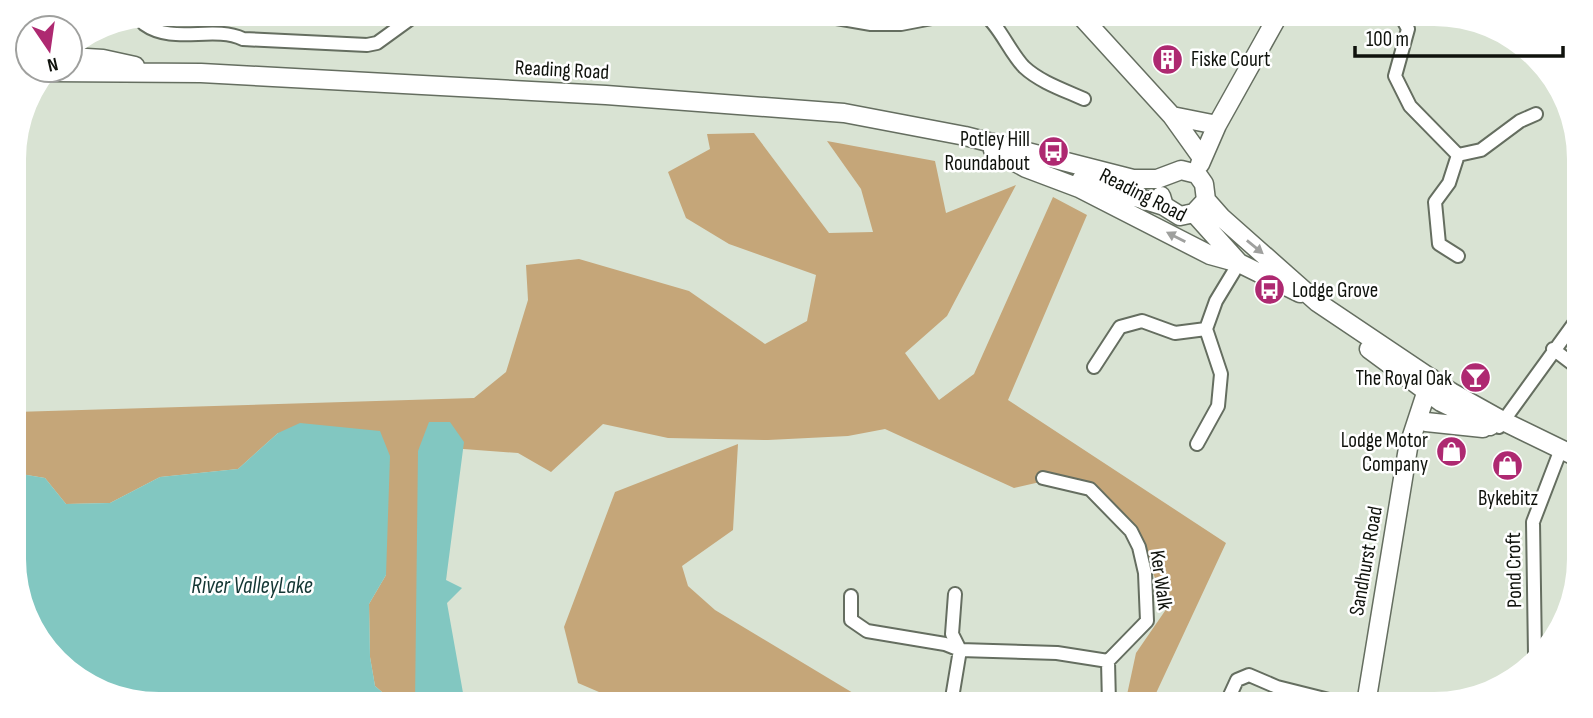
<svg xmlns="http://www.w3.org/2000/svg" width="1593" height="718" font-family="'Sofia Sans Condensed',sans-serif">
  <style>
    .forest { fill: #c5a679 }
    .water { fill: #82c7c1 }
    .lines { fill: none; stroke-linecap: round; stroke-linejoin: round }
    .street-casing { stroke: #656e60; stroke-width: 16 }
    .secondary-casing { stroke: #656e60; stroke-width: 21 }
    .street { stroke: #fff; stroke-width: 12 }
    .secondary { stroke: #fff; stroke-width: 18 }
    .oneway { fill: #9fa09e }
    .labels { text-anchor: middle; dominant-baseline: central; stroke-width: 5; stroke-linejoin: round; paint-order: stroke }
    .poi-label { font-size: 21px; fill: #0f120c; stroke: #fff; text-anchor: end }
    .street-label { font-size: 21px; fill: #0f120c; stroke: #fff }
    .water-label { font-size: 23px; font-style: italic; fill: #133633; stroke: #fff }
  </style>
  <rect width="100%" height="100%" fill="#d9e3d3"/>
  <path class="forest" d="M754,133l75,100 44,-1 -12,-43 -34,-48 108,20 11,52 70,-28 -69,131 -42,37 34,47 35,-26 79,-177 34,18 -79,185 218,143 -75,161h-26l11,-51 31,-45 -32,-80 -73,-51 -48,11 -129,-59 -37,7 -80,4 -100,-2 -65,-14 -52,48 -33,-19 -68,-5 -7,231 7,25h-54l-21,-18 -5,-29 -1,-53 17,-29 -108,-142 -40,36 -78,8 -50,26 -44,1 -21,-26 -30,-5v-61l459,-14 32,-26 22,-72 -2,-35 53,-6 110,32 76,53 42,-23 9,-46 -87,-31 -43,-26 -18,-46 42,-23 -3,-15z
    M738,444l-5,86 -51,36 6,20 27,24 148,89 17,5h-253l-49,-21 -14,-56 51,-135z"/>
  <path class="water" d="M429,422h21l14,20 -18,138 16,8 -15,15 18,101h-50l3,-253z
    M300,423l80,8 10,25 -4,119 -17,29 1,53 5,29 21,18h-237l-56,-11 -59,-46 -29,-69v-105l30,5 21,26 44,-1 50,-26 78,-8 40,-36z"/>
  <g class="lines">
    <defs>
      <path id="street" d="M792,14l33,2 46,8h30l52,-10
        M983,14c14,7 27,39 41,53 16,15 40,23 60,32
        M1400,14l8,15 -13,47 15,30 48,49 23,-5 39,-29 16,-7
        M144,24c29,21 69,1 99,15l124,6 10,-2 40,-29
        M1458,256l-19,-12 -4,-42 14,-19 9,-28
        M1553,349l25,19
        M1094,367l26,-40 22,-6 33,12 31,-4
        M1499,427l79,-109
        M1197,444l21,-38 3,-32 -15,-45 10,-28 23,-38
        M851,596v24l16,11 78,13 15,6 97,3 51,8 39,-40 -2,-48 -6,-26 -8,-16 -41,-42 -47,-11
        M1535,655l-2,-133 28,-73
        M1108,661l1,43
        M951,704l9,-54 -8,-16 3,-40
        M1226,704l11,-24 12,-5 28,12 68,17"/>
      <path id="secondary" d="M1079,14l93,102 30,42
        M70,57l33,2 32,7
        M47,72l154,1 405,22 238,18 121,23 168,43h24l24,-9 16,4 7,10 2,16 15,17 96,85 134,90 52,29 76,37
        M1172,116l45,9
        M993,150l33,18 53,20 131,67 29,8 61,30
        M1200,164l17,-39 62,-111
        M1081,180l83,26
        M1161,196l3,10 16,10 14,-3 12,-13
        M1194,213l45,50
        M1369,349l72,53 49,24
        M1426,422l57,6
        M1366,704l42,-256 23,-70"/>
    </defs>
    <use href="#street" class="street-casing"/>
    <use href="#secondary" class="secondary-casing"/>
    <use href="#street" class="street"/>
    <use href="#secondary" class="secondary"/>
  </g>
  <defs><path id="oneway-solid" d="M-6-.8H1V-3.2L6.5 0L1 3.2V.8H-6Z" transform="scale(1.75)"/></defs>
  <g class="oneway">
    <use href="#oneway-solid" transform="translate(1176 237) rotate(-153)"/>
    <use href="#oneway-solid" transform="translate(1255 247) rotate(39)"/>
  </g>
  <defs>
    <symbol id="building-disc" viewBox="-11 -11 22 22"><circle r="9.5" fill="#ae2971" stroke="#fff"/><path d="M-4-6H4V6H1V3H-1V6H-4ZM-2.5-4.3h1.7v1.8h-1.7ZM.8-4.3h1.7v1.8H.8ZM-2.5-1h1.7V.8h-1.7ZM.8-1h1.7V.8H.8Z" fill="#fff"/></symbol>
    <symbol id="bus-disc" viewBox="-11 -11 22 22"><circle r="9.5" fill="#ae2971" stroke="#fff"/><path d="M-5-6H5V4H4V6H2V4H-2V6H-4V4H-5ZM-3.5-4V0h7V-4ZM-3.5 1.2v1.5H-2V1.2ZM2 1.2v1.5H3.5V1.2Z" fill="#fff"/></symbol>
    <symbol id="bar-disc" viewBox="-11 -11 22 22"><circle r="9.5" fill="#ae2971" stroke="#fff"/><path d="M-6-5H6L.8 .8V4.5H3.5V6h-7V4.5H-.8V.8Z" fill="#fff"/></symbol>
    <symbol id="shop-disc" viewBox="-11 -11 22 22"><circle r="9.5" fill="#ae2971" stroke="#fff"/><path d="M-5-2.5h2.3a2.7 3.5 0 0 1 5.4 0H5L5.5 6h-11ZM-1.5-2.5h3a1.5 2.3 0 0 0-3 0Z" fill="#fff"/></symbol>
  </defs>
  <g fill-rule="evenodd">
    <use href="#building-disc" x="1150" y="42" width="35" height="35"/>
    <use href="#bus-disc" x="1036" y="134" width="35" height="35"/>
    <use href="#bus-disc" x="1252" y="272" width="35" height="35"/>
    <use href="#bar-disc" x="1458" y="360" width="35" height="35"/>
    <use href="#shop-disc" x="1434" y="434" width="35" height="35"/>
    <use href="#shop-disc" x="1490" y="448" width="35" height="35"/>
  </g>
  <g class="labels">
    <g class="poi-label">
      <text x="1191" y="59" text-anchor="start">Fiske Court</text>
      <text x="1030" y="139">Potley Hill<tspan x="1030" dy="24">Roundabout</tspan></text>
      <text x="1292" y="290" text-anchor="start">Lodge Grove</text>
      <text x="1452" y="378">The Royal Oak</text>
      <text x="1428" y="440">Lodge Motor<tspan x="1428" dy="24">Company</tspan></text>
      <text x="1508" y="498" text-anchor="middle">Bykebitz</text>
    </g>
    <g class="street-label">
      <text transform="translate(562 70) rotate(3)">Reading Road</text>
      <text transform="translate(1143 195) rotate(27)">Reading Road</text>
      <text transform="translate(1366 561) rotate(-80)">Sandhurst Road</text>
      <text transform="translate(1514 570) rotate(-91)">Pond Croft</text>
      <text transform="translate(1161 580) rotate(82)">Ker Walk</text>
    </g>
    <g class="water-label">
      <text x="252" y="586">River ValleyLake</text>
    </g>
  </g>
  <path d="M0 0H1593V718H0ZM159 26H1434A133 133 0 0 1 1567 159V559A133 133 0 0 1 1434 692H159A133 133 0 0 1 26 559V159A133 133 0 0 1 159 26Z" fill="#fff" fill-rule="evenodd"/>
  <g transform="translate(49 49) rotate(167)"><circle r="33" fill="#ffffff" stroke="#9fa09e" stroke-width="2"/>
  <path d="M0-5L12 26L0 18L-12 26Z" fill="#ae2971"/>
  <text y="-10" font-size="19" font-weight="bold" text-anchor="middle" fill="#0f120c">N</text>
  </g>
  <path d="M1355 46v10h208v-10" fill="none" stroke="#0f120c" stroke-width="3.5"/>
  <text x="1366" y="46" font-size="21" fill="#0f120c" stroke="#ffffff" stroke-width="5" paint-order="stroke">100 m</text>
</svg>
